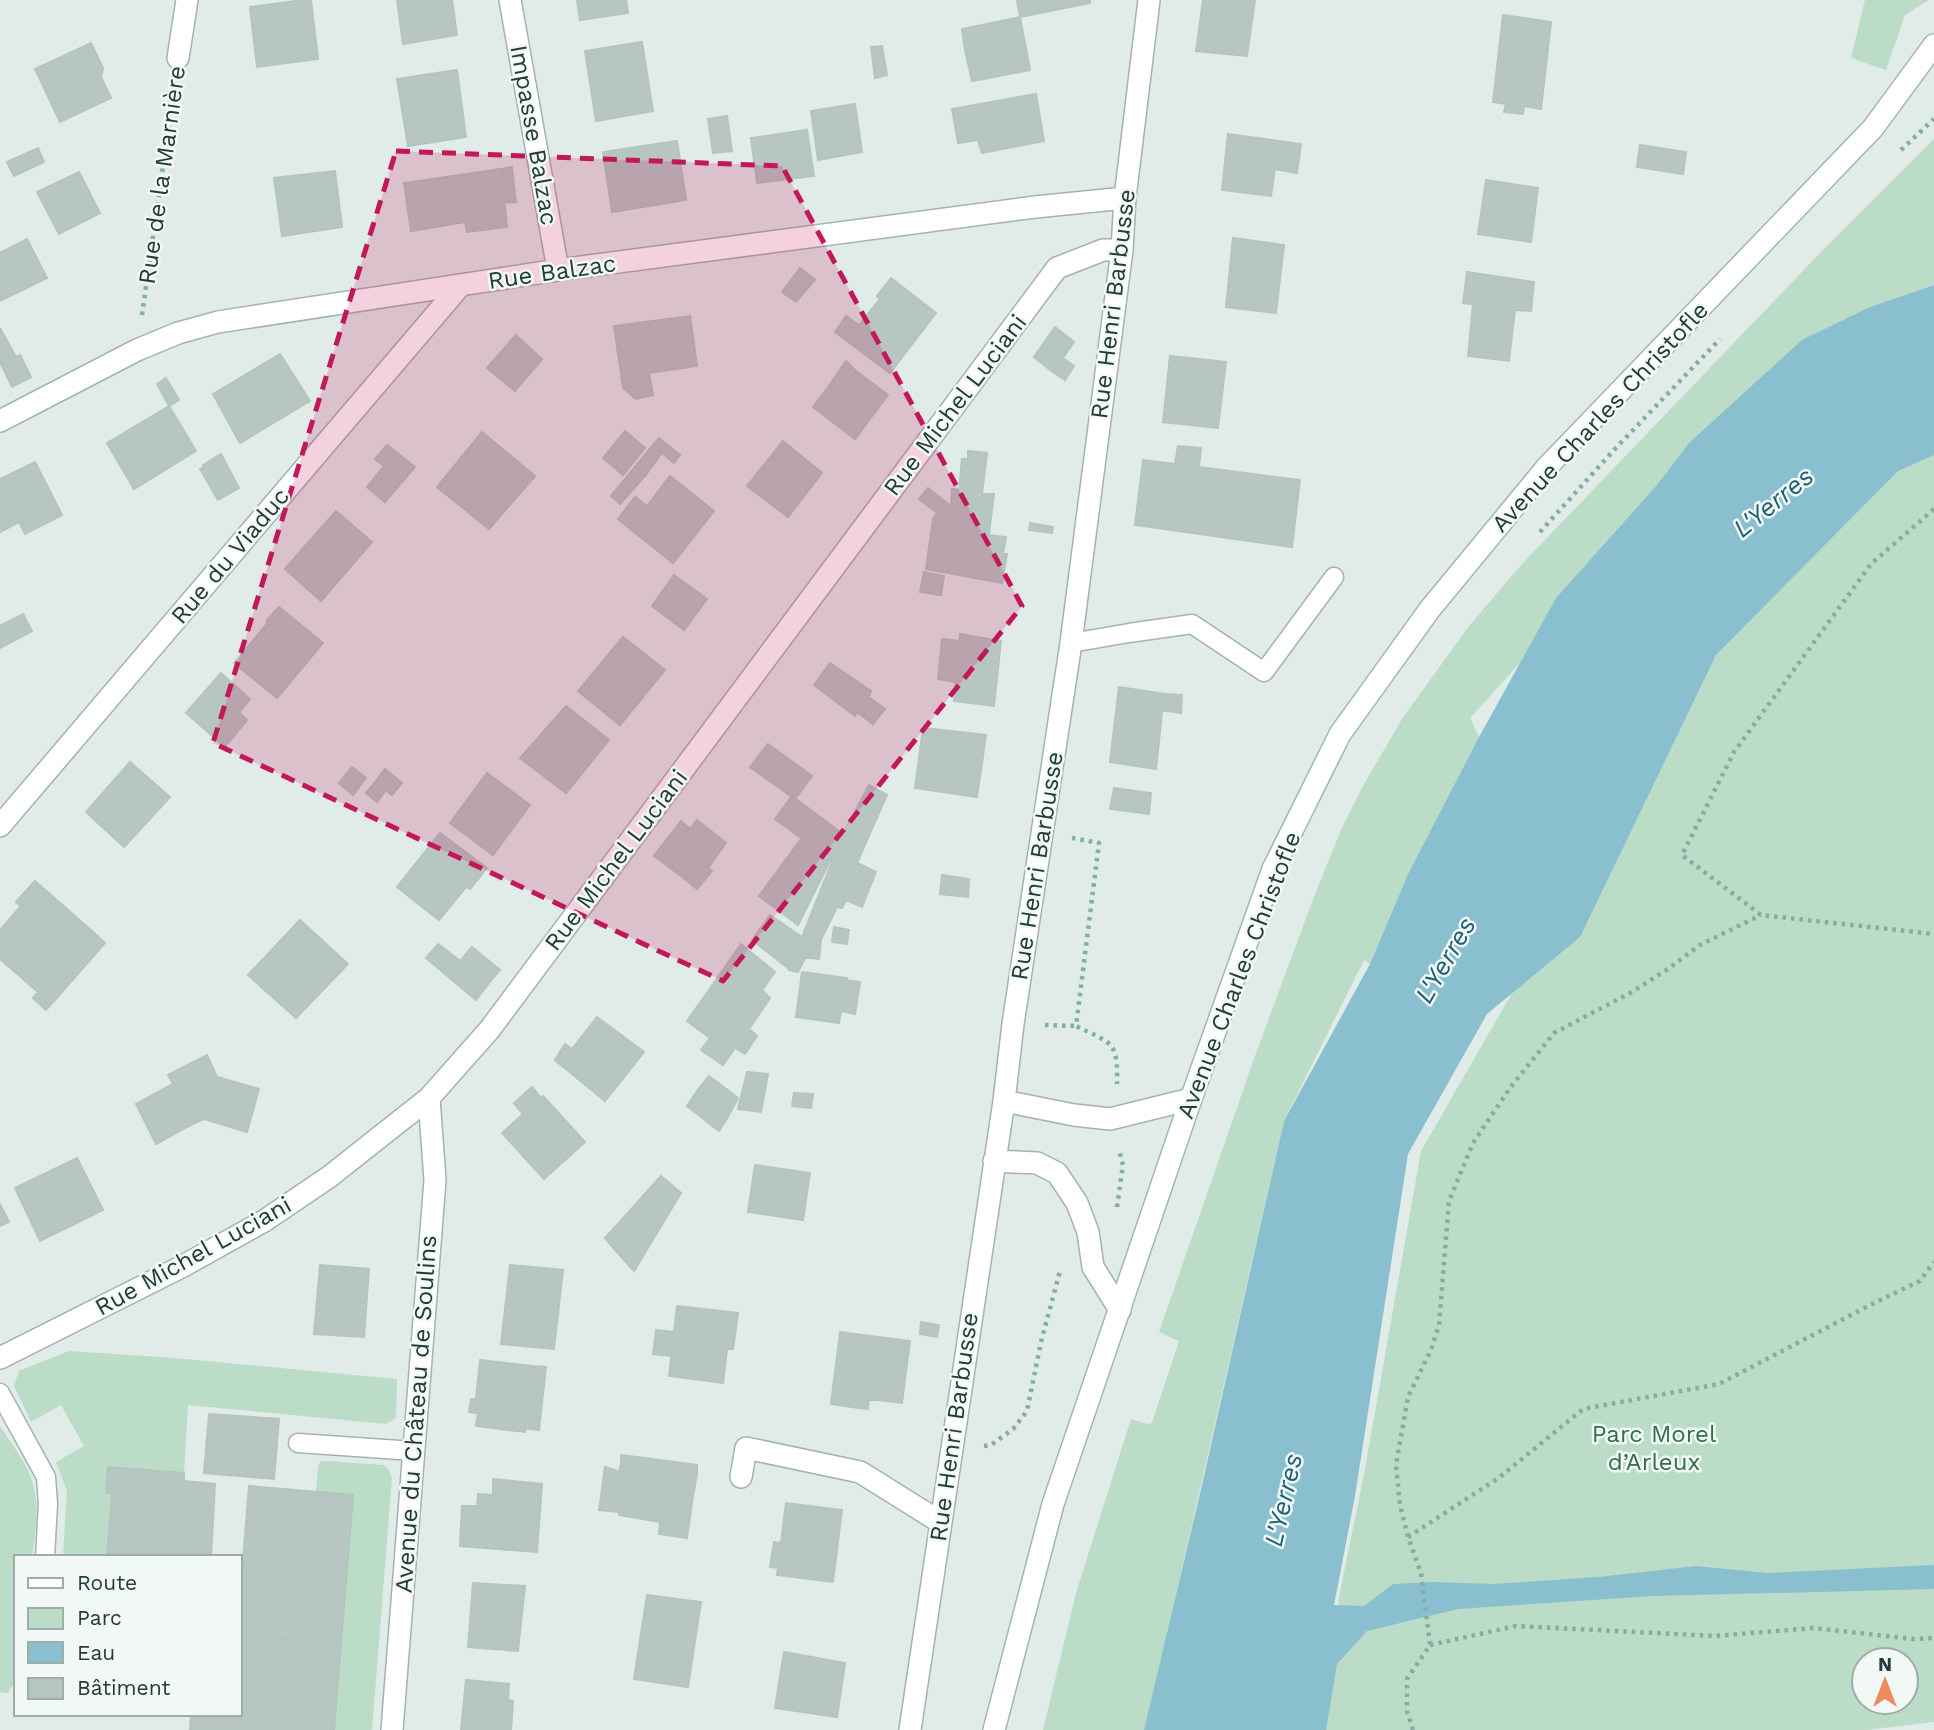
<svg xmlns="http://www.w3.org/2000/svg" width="1934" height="1730" font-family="'Work Sans',sans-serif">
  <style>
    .green { fill: #bbdcc6; fill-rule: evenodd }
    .water { fill: #8abfcf }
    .building { fill: #b7c6c1; stroke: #b4c5bf; stroke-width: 2 }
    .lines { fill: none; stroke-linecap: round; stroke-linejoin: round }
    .lane-casing { stroke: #a4b3af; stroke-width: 21 }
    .street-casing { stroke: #a4b3af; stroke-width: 24 }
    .secondary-casing { stroke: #a0b7b0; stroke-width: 24 }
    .path { stroke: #82aea4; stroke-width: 4.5; stroke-dasharray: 3.5 5; stroke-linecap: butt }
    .lane { stroke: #fff; stroke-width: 18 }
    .street { stroke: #fff; stroke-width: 21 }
    .secondary { stroke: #fff; stroke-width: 21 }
    .marked { fill: #c2185b; fill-opacity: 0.2; stroke: #c2185b; stroke-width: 5; stroke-dasharray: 14 9; stroke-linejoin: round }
    .labels { text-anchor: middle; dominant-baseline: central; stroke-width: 5; stroke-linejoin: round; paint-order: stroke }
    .street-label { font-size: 24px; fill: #223c37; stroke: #f2f8f5 }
    .park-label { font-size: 24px; fill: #2d714d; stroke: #f2f8f5 }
    .water-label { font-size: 26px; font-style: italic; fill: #1e6176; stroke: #f2f8f5 }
  </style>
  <rect width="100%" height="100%" fill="#e1ebe8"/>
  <path class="green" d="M1865,0h64l-24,15 -19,55 -35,-12z
    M1934,139v146l-64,22 -181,136 -33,43 -100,112 -36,65 -50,55 9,19 -71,137 -38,90 -6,-4 -80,161 -139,609h-102l33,-137 55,-174 20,6 28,-84 -20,-9 96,-276 60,-162 27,-66 21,-42 39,-67 67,-93 53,-62 300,-313z
    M1934,440v1282l-69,8h-563l35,-66 2,-67 26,-128 56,-318 152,-264 160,-268 196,-177zM1864,1660h42v42h-42z
    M69,1351l105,7 223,21 -1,39 -10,6 -198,-19 -4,68 -76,-6 -2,25 6,1 -5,64h-44l4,-66 -11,-29 28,-16 -23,-41 -30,17 -17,-36 5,-15z
    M0,1426c11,18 28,38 33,58 7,24 2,49 -1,73h-16v122l-8,14 -8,-1z
    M325,1461l59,4 4,3 4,10 -20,252h-38l19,-235 -37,-3 2,-26 2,-4z"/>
  <path class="water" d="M1934,285v170l-36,16 -182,184 -136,282 -93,77 -79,140 -53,342 -21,109 30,1 29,-22 40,-2 61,2 104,-7 98,-11 72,7 166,-8v24l-281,7 -195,13 -91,22 -30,33 -11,66h-182l58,-245 82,-364 86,-157 38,-90 71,-137 77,-139 100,-112 33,-43 113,-103 68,-33z"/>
  <path class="building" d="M303,0h8l7,59 -61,8 -7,-60z
    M397,0h55l5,35 -54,9z
    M577,0h49l2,13 -48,7z
    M1017,0h73v3l-70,14z
    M1203,0h52l-8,56 -51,-5z
    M1503,15l48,7 -10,87 -17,-3 -1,8 -19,-2 2,-8 -13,-2z
    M1020,17l10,53 -47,9 -6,-31 -12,2 -3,-21z
    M642,42l11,69 -57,10 -11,-70z
    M91,43l12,25 -2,9 10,21 -51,24 -25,-53z
    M882,46l5,29 -12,3 -4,-31z
    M977,48l6,31 -11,2 -7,-31z
    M457,70l9,67 -58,9 -11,-67z
    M1036,94l8,47 -62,12 -4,-13 -20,3 -6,-34z
    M855,104l7,48 -44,8 -7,-49z
    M727,116l5,35 -19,2 -5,-34z
    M807,130l7,46 -57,7 -6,-45z
    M1228,134l73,10 -4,29 -22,-4 -4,27 -49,-6z
    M677,141l9,59 -74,12 -9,-60z
    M1640,145l46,7 -3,22 -46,-7z
    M38,148l6,14 -30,14 -7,-14z
    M512,167l4,35 -12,1 -3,-34z
    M501,169l6,58 -40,5 -2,-10 -54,9 -7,-48z
    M335,171l7,56 -60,9 -8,-58z
    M79,172l21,41 -41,21 -22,-42z
    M1486,180l52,8 -7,54 -53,-8z
    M1233,238l51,7 -8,68 -50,-6z
    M27,239l20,39 -47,23v-48z
    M800,268l15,12 -19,22 -14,-10z
    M1467,272l67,10 -3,29 -16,-1 -6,51 -41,-5 5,-52 -10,-1z
    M891,278l45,35 -46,60 -55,-41 11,-16 13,9 21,-26 -3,-3z
    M690,316l7,50 -48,7 4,22 -17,4 -13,-11 -9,-62z
    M1055,327l19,15 -21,30 -19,-15z
    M0,328l16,29 -15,7 -1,-2z
    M516,335l26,24 -27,32 -28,-23z
    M280,354l30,47 -70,42 -27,-49z
    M20,355l11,22 -19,10 -11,-23z
    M1170,356l56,6 -8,66 -55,-6z
    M1063,358l11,8 -9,14 -12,-8z
    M846,361l10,10 -18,24 -9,-9z
    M856,371l32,24 -33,44 -42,-32 16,-21 9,9z
    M166,378l13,22 -10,6 -12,-22z
    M169,406l27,45 -62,38 -27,-46z
    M625,431l20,17 -22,27 -20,-17z
    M482,432l53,44 -46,53 -52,-42z
    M659,438l21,17 -6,8 -21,-18z
    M783,441l39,32 -34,44 -41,-31z
    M387,445l28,22 -12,14 -28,-22z
    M653,445l9,8 -17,23 -11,-8z
    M1178,446l23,2 -2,19 101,13 -8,67 -157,-22 8,-65 32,4z
    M968,451l19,2 -5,41h12l-4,31 -18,-2 -21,-17 1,-17 7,1 3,-31h6z
    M221,454l18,34 -21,12 -18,-31 4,-2 -1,-2z
    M35,462l27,53 -37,19 -6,-12 -19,10v-53z
    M384,466l19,15 -18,21 -18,-15z
    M634,468l11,8 -25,28 -9,-8z
    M670,476l44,35 -41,52 -55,-44 17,-22 12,9z
    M928,488l44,35 18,2 -1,10 17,2 -3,17h4l-5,29 -76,-14 7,-50 4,-6 -18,-14z
    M336,511l36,31 -51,59 -36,-32z
    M1030,523l23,4 -1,6 -23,-3z
    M924,572l20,4 -3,19 -21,-3z
    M674,575l33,24 -23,31 -32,-24z
    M279,607l44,36 -46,55 -43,-35 33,-39v-4z
    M23,614l9,17 -32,17v-22z
    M960,634l41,7 -7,65 -40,-5z
    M623,637l42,33 -45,55 -42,-34z
    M942,639l17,2 -4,41 -17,-3z
    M830,663l41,28 -2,6 16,12 -12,15 -16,-12 -2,4 -41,-31z
    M221,673l29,26 -11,13 8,8 -22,27 -39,-34z
    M1119,687l46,7 -3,16h-9l-1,22h8l-4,37 -46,-7z
    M1165,694l17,1 -1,18 -19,-3z
    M566,706l43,34 -43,53 -46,-35z
    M1153,710h9l-2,22h-8z
    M923,728l63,7 -9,62 -62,-9z
    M768,744l44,32 -17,23 -45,-32z
    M130,762l40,35 -46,50 -38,-35z
    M352,767l14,11 -13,17 -14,-12z
    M385,769l17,14 -10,12 -17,-13z
    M487,773l43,32 -37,50 -43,-32z
    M375,782l11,8 -9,12 -11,-9z
    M869,785l18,10 -19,43 -25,-4z
    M1114,788l37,5 -2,21 -39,-5z
    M792,796l51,38 -10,26 -2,-1 -33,66 -39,-29 28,-38 7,5 14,-20 -33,-24z
    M697,820l29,23 -18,25 -31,-22z
    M681,821l9,8 -13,17 -10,-7z
    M440,833l47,35 -17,21 -4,-2 -27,33 -42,-33z
    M843,834l25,4 -11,25 19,9 -14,35 -16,-7 -4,8 -5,-1 -16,33 -19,-3z
    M802,838l6,5 -14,20 -7,-5z
    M667,839l32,23 -14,17 -31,-23z
    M699,862l13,9 -15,18 -12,-10z
    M942,875l27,4 -1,18 -28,-3z
    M35,881l57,50 -54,61 -38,-33v-9l31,-35 -15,-13z
    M21,906l10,9 -31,35v-20z
    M770,915l32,22 -13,32 -37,-29z
    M300,920l48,44 -52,54 -48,-43z
    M834,927l15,3 -2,14 -15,-2z
    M92,931l13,12 -59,67 -13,-12z
    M802,937l19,3 -2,19 -25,-3z
    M438,944l51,39 -13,17 -50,-42z
    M741,944l34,28 -13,18 8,8 -17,25 -44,-33z
    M472,947l28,23 -11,13 -29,-22z
    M794,956l11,2 -7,14 -9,-2z
    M802,972l45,6 -1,2 14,2 -5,32 -14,-3 -2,12 -43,-6z
    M709,990l44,33 -4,6 8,7 -12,18 -10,-6 -12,17 -22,-15 9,-12 -23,-17z
    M597,1017l47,35 -39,49 -50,-41 10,-16 7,5z
    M207,1055l10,22 42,12 -12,43 -43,-13 -9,4 -2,-5 -12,6 2,5 -27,15 -20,-40 37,-20 -5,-9z
    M747,1072l21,2 -7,38 -23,-3z
    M709,1076l29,22 -9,17 -32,-24z
    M532,1087l9,11 2,-2 42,46 -41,37 -42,-46 21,-19 -9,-11z
    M697,1091l32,24 -10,16 -32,-25z
    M794,1093l19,1 -2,14 -19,-2z
    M193,1118l2,5 -12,6 -2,-5z
    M77,1158l26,52 -63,31 -25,-53z
    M755,1165l55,8 -7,47 -55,-8z
    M661,1176l20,17 -47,78 -19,-21 11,-14 -10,-10z
    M0,1204l9,18 -9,4z
    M616,1226l10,10 -11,14 -10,-12z
    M320,1265l49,4 -5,68 -50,-3z
    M510,1265l53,5 -9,79 -53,-5z
    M677,1306l61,7 -3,22 -11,-1 -2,14 5,1 -4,34 -54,-7z
    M921,1322l18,3 -2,12 -17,-3z
    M656,1330l18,2 -3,24 -18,-2z
    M840,1332l70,9 -8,62 -42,-5 -1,10 -28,-4z
    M724,1334l11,1 -2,14 -11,-1z
    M480,1360l52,6 -7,66 -49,-6 2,-13 -9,-1 2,-13h5z
    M532,1366l14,1 -7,63 -14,-2z
    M860,1398l9,1 -1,10 -9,-1z
    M209,1414l70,5 -5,60 -70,-6z
    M621,1455l76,10v9l-76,-10z
    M621,1464l76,10 -4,22 -70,-23 -4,-2z
    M108,1467l76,6v8l31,3 -4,73h-104l5,-64h-6z
    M605,1467l18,6 -4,39 -20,-2z
    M623,1473l70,23 -6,42 -28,-4 1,-12 -41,-7z
    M493,1479l49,5 -5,68 -77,-6 2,-40h15l1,-12 15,1z
    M249,1486l104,9 -19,235h-42l7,-90 -29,-3v-5l-30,-3v-31z
    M786,1503l56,7 -9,72 -56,-7z
    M774,1542l8,1 -4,25 -8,-1z
    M473,1583l52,3 -7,65 -50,-4z
    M647,1595l54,7 -13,85 -54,-8z
    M240,1629l30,3v5l29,3 -7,90h-102l1,-16h49z
    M784,1652l61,11 -8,54 -62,-9z
    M466,1680l43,4 -1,16 5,1 -2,29h-50z"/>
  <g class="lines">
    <defs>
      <path id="lane" d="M1071,643l58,-10 63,-9 72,48 70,-95
        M0,1393l46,84 2,27 -3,53
        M298,1443l116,8"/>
      <path id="street" d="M510,0l48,270
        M178,58l9,-58
        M0,421l137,-71 41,-17 40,-11 340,-52 477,-63 90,-9
        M0,826l460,-540
        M1004,1101l70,14 36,4 81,-20
        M994,1161l43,2 20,10 20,30 11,29 5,35 27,43
        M0,1358l185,-93 79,-44 65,-44 100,-79 61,-69 567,-761 46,-18h19
        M741,1477l5,-29 114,24 80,50
        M392,1730l43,-550 -6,-82
        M910,1730l94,-629 9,-77 58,-381 51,-393 3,-52 24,-198"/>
      <path id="secondary" d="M994,1730l59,-226 138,-405 82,-230 67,-135 90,-125 117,-142 326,-339 61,-83"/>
    </defs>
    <use href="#lane" class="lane-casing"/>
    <use href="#street" class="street-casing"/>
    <use href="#secondary" class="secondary-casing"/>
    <path class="path" d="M1901,150l33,-31
      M142,315l32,-227
      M1934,509l-63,55 -137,188 -52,103 79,60 173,19
      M1540,532l73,-81 107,-112
      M1072,838l27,5 -23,183c37,18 42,15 41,58
      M1045,1025l31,1
      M1117,1207l6,-42 -4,-15
      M984,1446l7,-1 22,-16 14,-18 14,-69 19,-71
      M1408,1537l92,-60 83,-68 136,-25 155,-81 46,-22 14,-19
      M1430,1645l86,-19 199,10 98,-8 101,11 20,-1
      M1413,1730l-6,-19v-32l23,-34 -9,-72 -13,-36 -8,-32 -4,-40 12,-68 23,-47 8,-25 10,-124 24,-58 37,-55 44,-55 78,-41 36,-23 32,-24 61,-30"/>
    <use href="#lane" class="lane"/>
    <use href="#street" class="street"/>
    <use href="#secondary" class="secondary"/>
  </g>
  <path class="marked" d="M396,151l386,15 240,440 -299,375 -510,-238z"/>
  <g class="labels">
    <g class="street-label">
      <text transform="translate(534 135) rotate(80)">Impasse Balzac</text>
      <text transform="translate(162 175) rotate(-82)">Rue de la Marnière</text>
      <text transform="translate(552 272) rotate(-8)">Rue Balzac</text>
      <text transform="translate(1113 304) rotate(-83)">Rue Henri Barbusse</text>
      <text transform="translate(955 405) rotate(-53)">Rue Michel Luciani</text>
      <text transform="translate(1600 417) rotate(-47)">Avenue Charles Christofle</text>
      <text transform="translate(230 556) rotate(-50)">Rue du Viaduc</text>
      <text transform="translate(616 860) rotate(-53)">Rue Michel Luciani</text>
      <text transform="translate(1037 866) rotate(-81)">Rue Henri Barbusse</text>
      <text transform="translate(1239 975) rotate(-69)">Avenue Charles Christofle</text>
      <text transform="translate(193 1256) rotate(-29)">Rue Michel Luciani</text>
      <text transform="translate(416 1414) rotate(-86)">Avenue du Château de Soulins</text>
      <text transform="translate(954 1427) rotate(-82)">Rue Henri Barbusse</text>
    </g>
    <g class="park-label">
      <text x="1654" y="1434">Parc Morel<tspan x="1654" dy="28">d’Arleux</tspan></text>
    </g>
    <g class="water-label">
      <text transform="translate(1773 502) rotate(-39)">L'Yerres</text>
      <text transform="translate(1445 960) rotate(-60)">L'Yerres</text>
      <text transform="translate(1283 1500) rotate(-77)">L'Yerres</text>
    </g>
  </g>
  <rect x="14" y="1555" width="228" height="161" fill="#f2f8f5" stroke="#9fada9" stroke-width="2"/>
  <rect x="28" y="1578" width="35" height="10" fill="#ffffff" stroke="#9fada9" stroke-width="2"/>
  <text x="77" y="1590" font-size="21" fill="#223c37">Route</text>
  <rect x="28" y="1608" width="35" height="21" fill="#bbdcc6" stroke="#9fada9" stroke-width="2"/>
  <text x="77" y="1625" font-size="21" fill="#223c37">Parc</text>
  <rect x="28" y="1642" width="35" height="21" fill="#8abfcf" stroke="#9fada9" stroke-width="2"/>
  <text x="77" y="1660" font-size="21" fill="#223c37">Eau</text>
  <rect x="28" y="1678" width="35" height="21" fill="#b7c6c1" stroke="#9fada9" stroke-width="2"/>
  <text x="77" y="1695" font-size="21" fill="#223c37">Bâtiment</text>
  <g transform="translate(1885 1681)"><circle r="33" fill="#f2f8f5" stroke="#9fada9" stroke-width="2"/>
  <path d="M0-5L12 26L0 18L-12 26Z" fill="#ee8b5d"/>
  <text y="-10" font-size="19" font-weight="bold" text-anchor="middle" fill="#223c37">N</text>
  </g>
</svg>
